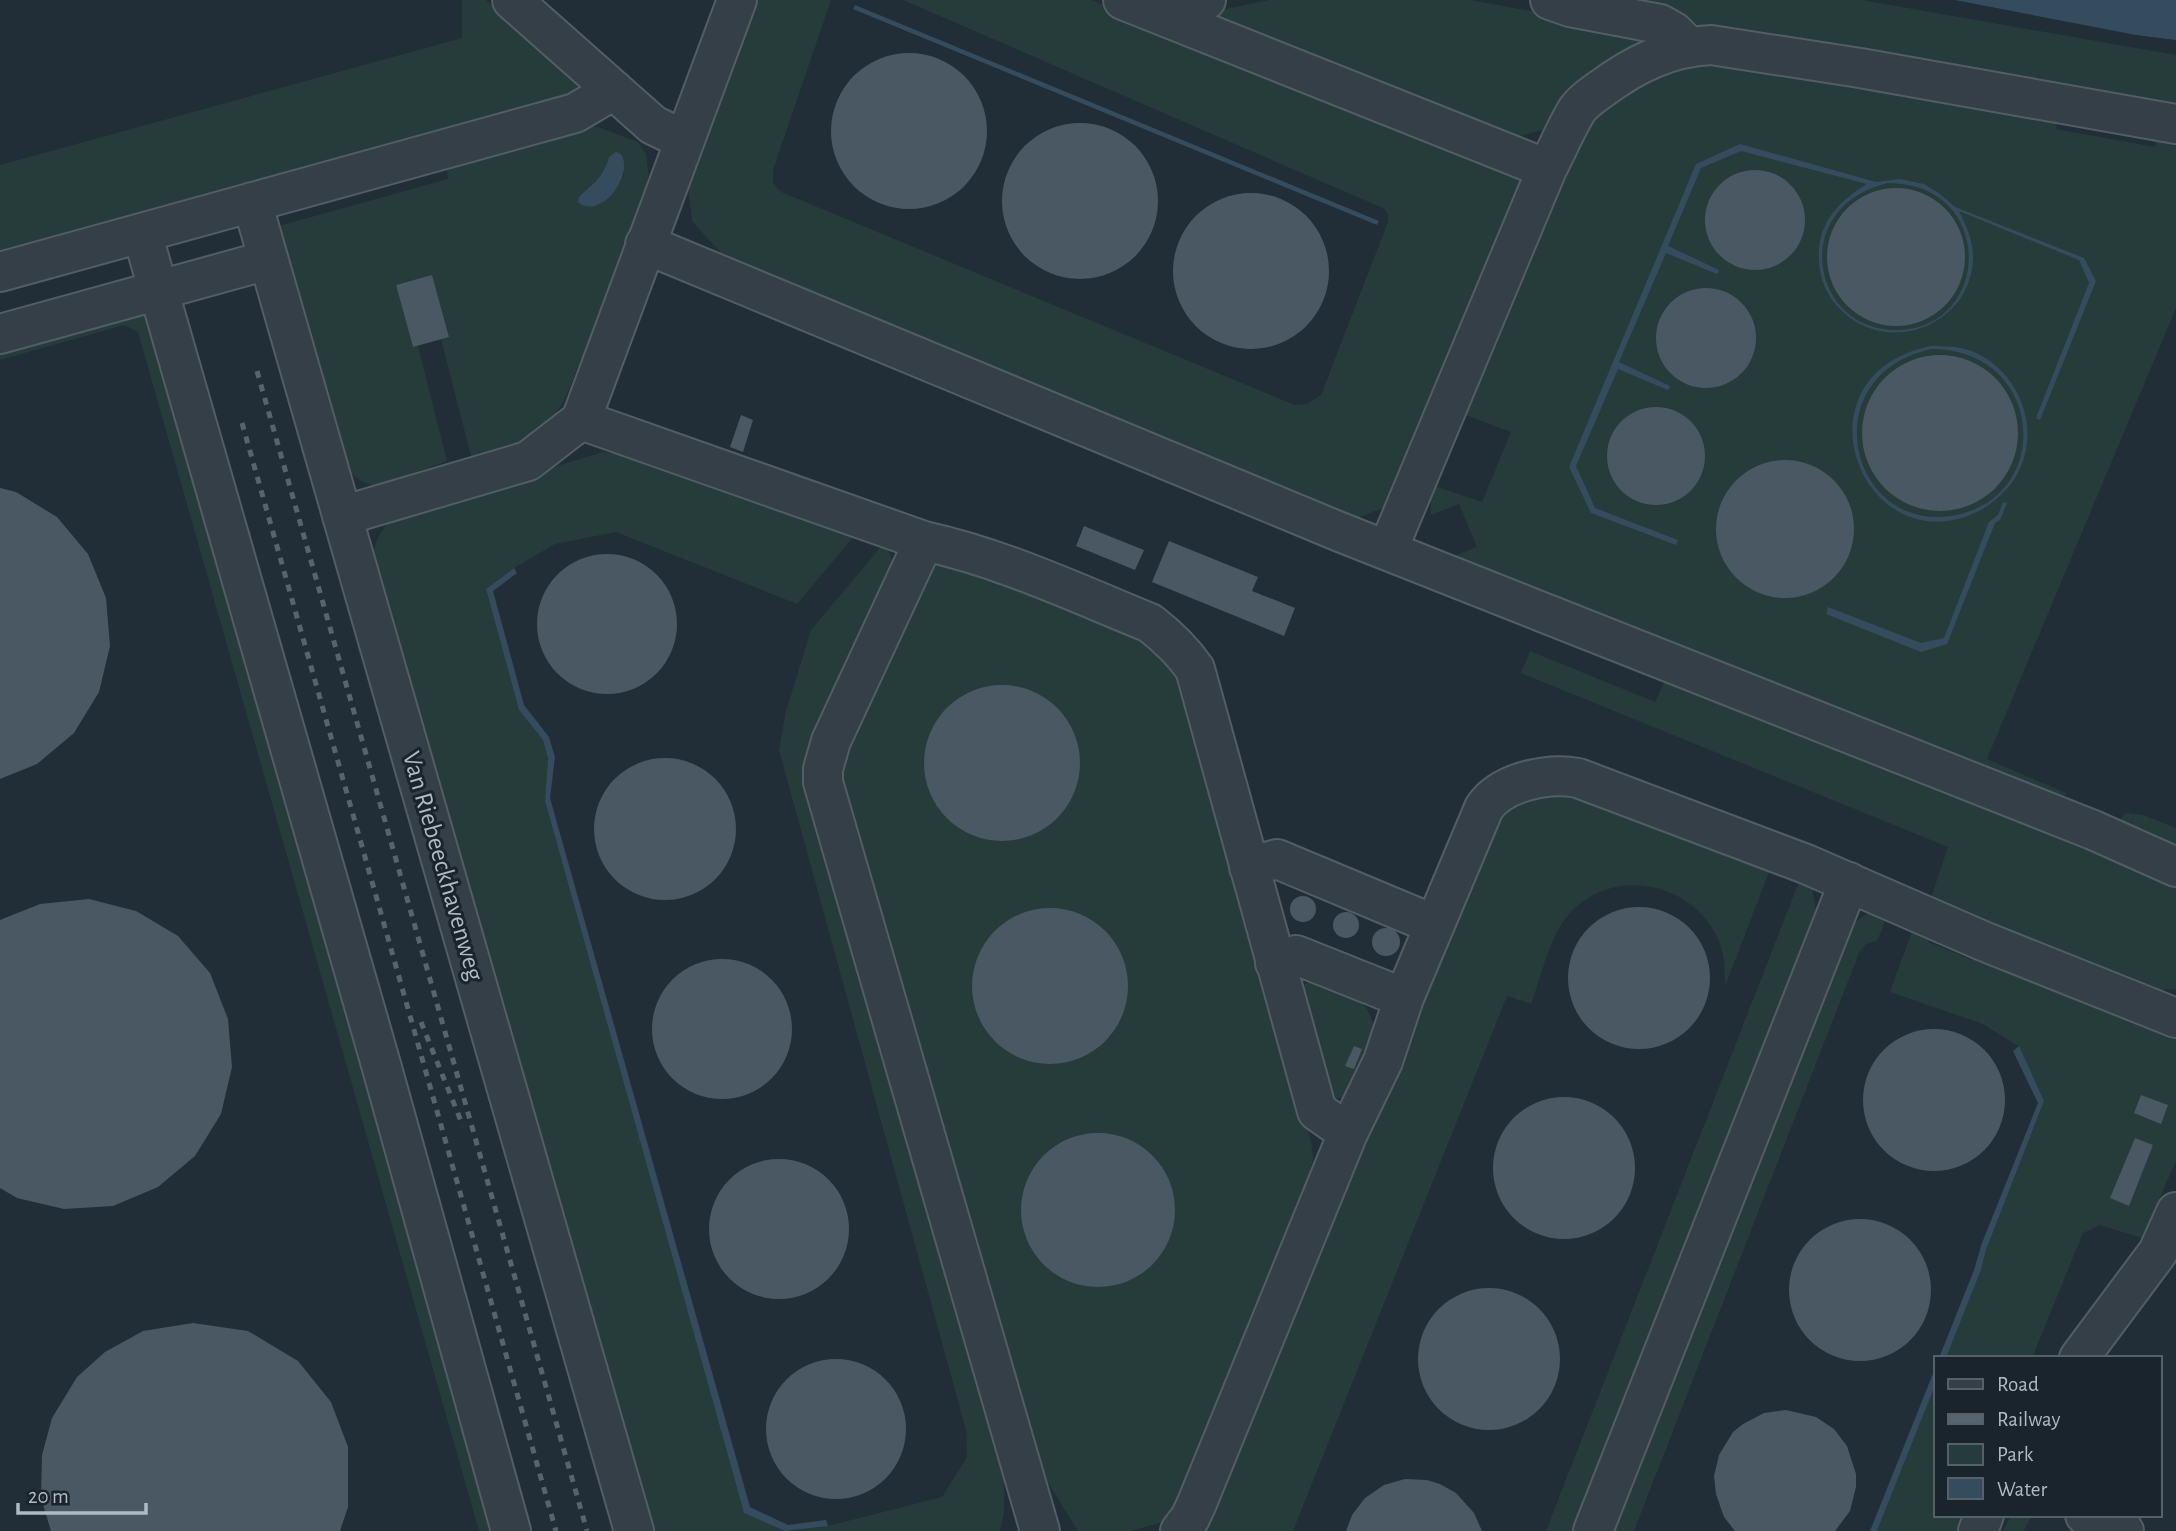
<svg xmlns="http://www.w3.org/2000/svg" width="2176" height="1531" font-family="'Alegreya Sans',sans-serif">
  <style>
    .green { fill: #263c3a; fill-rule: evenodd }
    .water { fill: #354c5e; fill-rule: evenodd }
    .building { fill: #495863 }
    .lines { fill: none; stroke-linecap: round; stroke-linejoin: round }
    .minor-casing { stroke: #525d66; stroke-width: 42 }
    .minor { stroke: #353f48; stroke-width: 38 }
    .rail { stroke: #56646f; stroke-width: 5; stroke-dasharray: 7 7; stroke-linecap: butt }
    .labels { text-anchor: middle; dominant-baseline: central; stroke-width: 6; stroke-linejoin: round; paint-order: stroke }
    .street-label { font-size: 26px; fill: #afbac4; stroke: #1a242c }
  </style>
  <rect width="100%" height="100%" fill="#212e37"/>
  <path class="green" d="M462,0h24l95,90 -24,13 -557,152v-90l462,-127z
    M752,0h79l-58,170v13l8,9 514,213 12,-1 14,-9 67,-173v-8l-3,-5 -482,-209h188l407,162 15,7 13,23 -131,311 -37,15 -636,-264 -30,-33 -5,-42z
    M1269,0h201l186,34 -110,95 -41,11 -296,-118 2,-10z
    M1585,0h277l314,55v57l-490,-85z
    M1686,60l372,56 -2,13 99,18 3,-14 18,3v172l-189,451 81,35 -16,4 -602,-240 27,-11 -18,-43 -28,11v-30l51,17 29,-70 -53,-20 124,-293z
    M582,126l16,1 40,15 8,12 3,25 -19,62 -66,160c-27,43 -47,43 -93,55l-30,-117 8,-2 -17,-61 -36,9 17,62 5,-1 29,115 -71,25c-13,-3 -20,-7 -28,-17l-69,-243 169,-47 -2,-16zM607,161l18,12c-9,16 -17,28 -35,34l-6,-14c11,-8 21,-18 23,-32z
    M146,309l350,1222h-17l-341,-1199 -14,-7 -124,35v-13z
    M603,452l25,3 47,19 179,62 -57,68 -181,-72 -61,12 -41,24 -28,21 33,121 24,30 5,18 -3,43 199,712 41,18h-131l-280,-980c5,-24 17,-32 39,-41z
    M884,543l7,14 4,17 -78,181 187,702v55l-4,19h-207l35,-5 114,-29 25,-40 -1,-27 -187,-680 7,-39 25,-81z
    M944,562l203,76 32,35 132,467 2,17 -3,19 -131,330 -16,16 -33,9h-52l-49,-79 -196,-681 99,-203z
    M1530,651l125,51 11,-24 344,137 166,71v103l-27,2 -163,-62 -55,-31 17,-51 -427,-174z
    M1557,788l216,74 -48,124c0,-16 0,-32 -7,-47 -25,-57 -104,-73 -147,-27 -22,23 -29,63 -40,92l-24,-8 -214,535h-94l295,-714 13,-12z
    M2126,813l17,2 33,13v25l-53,-30 -2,-5z
    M1802,874l8,4 9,51 -238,602h-35z
    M1879,906l10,5 -12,30 -11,3 -7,9 -225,578h-30l237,-600z
    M1915,923l16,10 -3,9 44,18 4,-8 200,83v126l-34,77 -42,-13 -17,8 -51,125h-86l35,-88 5,-20 58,-149 -26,-55 -35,-22 -93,-32z
    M1307,983h6l46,17 9,10 6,16 1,7 -28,65h-12l-6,-3 -28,-108z
    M1936,1383v132h33l-6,16h-86z
    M2011,1515h21l-8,16h-21z"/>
  <path class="water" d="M1955,0h221v40l-40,-5z
    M855,5l524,216 -2,4 -524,-216z
    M1740,144l136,38 24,-3 24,5 16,10 15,13 129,51 12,23 -56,139 -4,-2 53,-135 -10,-23 -120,-49c8,16 15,32 14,50 -4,65 -85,95 -131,50 -14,-13 -23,-32 -23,-52 -2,-36 20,-58 48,-75l-126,-33 -40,17 -33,78 51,24 -2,4 -51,-21 -47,109 51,24 -2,4 -50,-21 -42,97 19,42 83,32 -2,5 -85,-32 -22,-46 127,-303zM1888,183c106,0 105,141 13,147 -89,5 -115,-123 -13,-147z
    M616,152l5,2c14,22 -22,67 -43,48l1,-5c15,-14 24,-19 30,-40z
    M1931,346c16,0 32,0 47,8 46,23 65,83 35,127 -13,18 -30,30 -51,37 -108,31 -166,-145 -31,-172zM1931,349c115,0 124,151 20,167 -103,15 -138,-141 -20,-167z
    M2003,502l4,1 -7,17 -5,3 -48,121 -26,8 -95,-38 2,-7 93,36 23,-5 45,-116 9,-7z
    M514,568l3,5 -24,18 31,114 25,32 6,20 -5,41 200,709 38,18 38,-5 2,6 -43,5 -41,-18 -199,-712 3,-43 -5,-18 -24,-30 -33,-121z
    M2019,1046l25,55 -58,149 -5,20 -35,88h-7l35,-88 8,-27 56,-140 -25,-52z
    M1936,1366v17l-59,148h-7z"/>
  <path class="building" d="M831 131a78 78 0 1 1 156 0a78 78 0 1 1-156 0Z
    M1002 201a78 78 0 1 1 156 0a78 78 0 1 1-156 0Z
    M1705 220a50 50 0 1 1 100 0a50 50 0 1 1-100 0Z
    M1827 257a69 69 0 1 1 138 0a69 69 0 1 1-138 0Z
    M1173 271a78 78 0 1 1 156 0a78 78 0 1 1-156 0Z
    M432,275l17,62 -36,10 -17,-62z
    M1656 338a50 50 0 1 1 100 0a50 50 0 1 1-100 0Z
    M1862 433a78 78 0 1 1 156 0a78 78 0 1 1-156 0Z
    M1607 456a49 49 0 1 1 98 0a49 49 0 1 1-98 0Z
    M741,415l12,5 -10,32 -13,-5z
    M1716 529a69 69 0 1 1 138 0a69 69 0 1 1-138 0Z
    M0,488l16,4 41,25 31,37 18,44 4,48 -11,46 -25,41 -37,31 -37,15z
    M1084,526l60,24 -9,20 -59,-24z
    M1169,541l89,36 -6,14 43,17 -11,28 -132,-54z
    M537 624a70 70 0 1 1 140 0a70 70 0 1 1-140 0Z
    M924 763a78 78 0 1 1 156 0a78 78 0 1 1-156 0Z
    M594 829a71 71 0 1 1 142 0a71 71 0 1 1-142 0Z
    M1290 909a13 13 0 1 1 26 0a13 13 0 1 1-26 0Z
    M89,899l47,12 42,25 32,37 18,46 4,48 -11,47 -26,42 -37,31 -45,19 -49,3 -47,-11 -17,-10v-268l40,-16z
    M1568 978a71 71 0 1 1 142 0a71 71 0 1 1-142 0Z
    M972 986a78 78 0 1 1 156 0a78 78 0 1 1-156 0Z
    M1333 925a13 13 0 1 1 26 0a13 13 0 1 1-26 0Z
    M1372 942a14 14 0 1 1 28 0a14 14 0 1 1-28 0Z
    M652 1029a70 70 0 1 1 140 0a70 70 0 1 1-140 0Z
    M1863 1100a71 71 0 1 1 142 0a71 71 0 1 1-142 0Z
    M1354,1046l8,3 -8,20 -9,-3z
    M2141,1095l27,10 -7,19 -27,-11z
    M1493 1168a71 71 0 1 1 142 0a71 71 0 1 1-142 0Z
    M1021 1210a77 77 0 1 1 154 0a77 77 0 1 1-154 0Z
    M2135,1138l18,7 -24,61 -19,-8z
    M709 1229a70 70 0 1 1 140 0a70 70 0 1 1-140 0Z
    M1789 1290a71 71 0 1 1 142 0a71 71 0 1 1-142 0Z
    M1418 1359a71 71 0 1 1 142 0a71 71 0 1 1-142 0Z
    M193,1323l55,8 50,30 33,41 17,45v60l-8,24h-289l-10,-33 1,-43 10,-37 25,-41 28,-25 38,-21z
    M766 1429a70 70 0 1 1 140 0a70 70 0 1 1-140 0Z
    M1786,1410l30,7 18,12 13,17 9,28v13l-6,24 -15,20h-100l-11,-14 -8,-23 -2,-18 5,-21 14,-23 10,-8 21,-11z
    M1405,1479l22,1 13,4 16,9 18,20 8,18h-136l6,-16 13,-17 19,-13z"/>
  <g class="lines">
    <defs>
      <path id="minor" d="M512,0l141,125 31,15
        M1123,0l424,169
        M1550,0l20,7 90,17 14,8 14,14
        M1149,8l42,-4 15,-4
        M252,202l382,1329
        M142,233l240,835 129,463
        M645,244l695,288 753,298 83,37
        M0,272l575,-159 39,-23
        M0,334l268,-74
        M581,420l343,121c78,17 152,52 226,82 18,14 32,27 45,46l122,442 31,22
        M342,516l186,-55 53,-41 156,-420
        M924,541l-93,200 -8,28v13l217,749
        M1388,549l159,-380c10,-19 19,-41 30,-59 6,-9 16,-15 24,-21 34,-25 68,-42 110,-44l149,23 316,56
        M1249,867l28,-8 158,66
        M1275,963l21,-8 108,43
        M2079,1358l79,-106 18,-40
        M2085,1515l39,16
        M1180,1531l10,-13 7,-15 151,-370 35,-72 21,-63 80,-190c17,-26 64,-36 94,-30l228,86 177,77 193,77
        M1593,1531l256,-649
        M1978,1531l6,-16"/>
    </defs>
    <use href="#minor" class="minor-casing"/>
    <use href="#minor" class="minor"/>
    <path class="rail" d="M257,371l330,1160
      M242,423l314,1108
      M421,1022l42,104"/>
  </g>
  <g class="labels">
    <g class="street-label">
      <text transform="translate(443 866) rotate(74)">Van Riebeeckhavenweg</text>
    </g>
  </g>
  <rect x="1934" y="1356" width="228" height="161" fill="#1a242c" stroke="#566069" stroke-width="2"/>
  <rect x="1948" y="1379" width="35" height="10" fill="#353f48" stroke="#566069" stroke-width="2"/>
  <text x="1997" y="1391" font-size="21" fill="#afbac4">Road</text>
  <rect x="1948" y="1414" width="35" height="10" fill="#56646f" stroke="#566069" stroke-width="2"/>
  <text x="1997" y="1426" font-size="21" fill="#afbac4">Railway</text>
  <rect x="1948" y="1444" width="35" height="21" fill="#263c3a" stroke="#566069" stroke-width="2"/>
  <text x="1997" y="1461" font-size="21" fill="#afbac4">Park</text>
  <rect x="1948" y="1478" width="35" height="21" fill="#354c5e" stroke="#566069" stroke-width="2"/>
  <text x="1997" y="1496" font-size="21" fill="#afbac4">Water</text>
  <path d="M18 1503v10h128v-10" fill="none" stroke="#afbac4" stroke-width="3.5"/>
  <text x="28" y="1503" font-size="21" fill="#afbac4" stroke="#1a242c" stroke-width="5" paint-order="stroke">20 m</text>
</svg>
